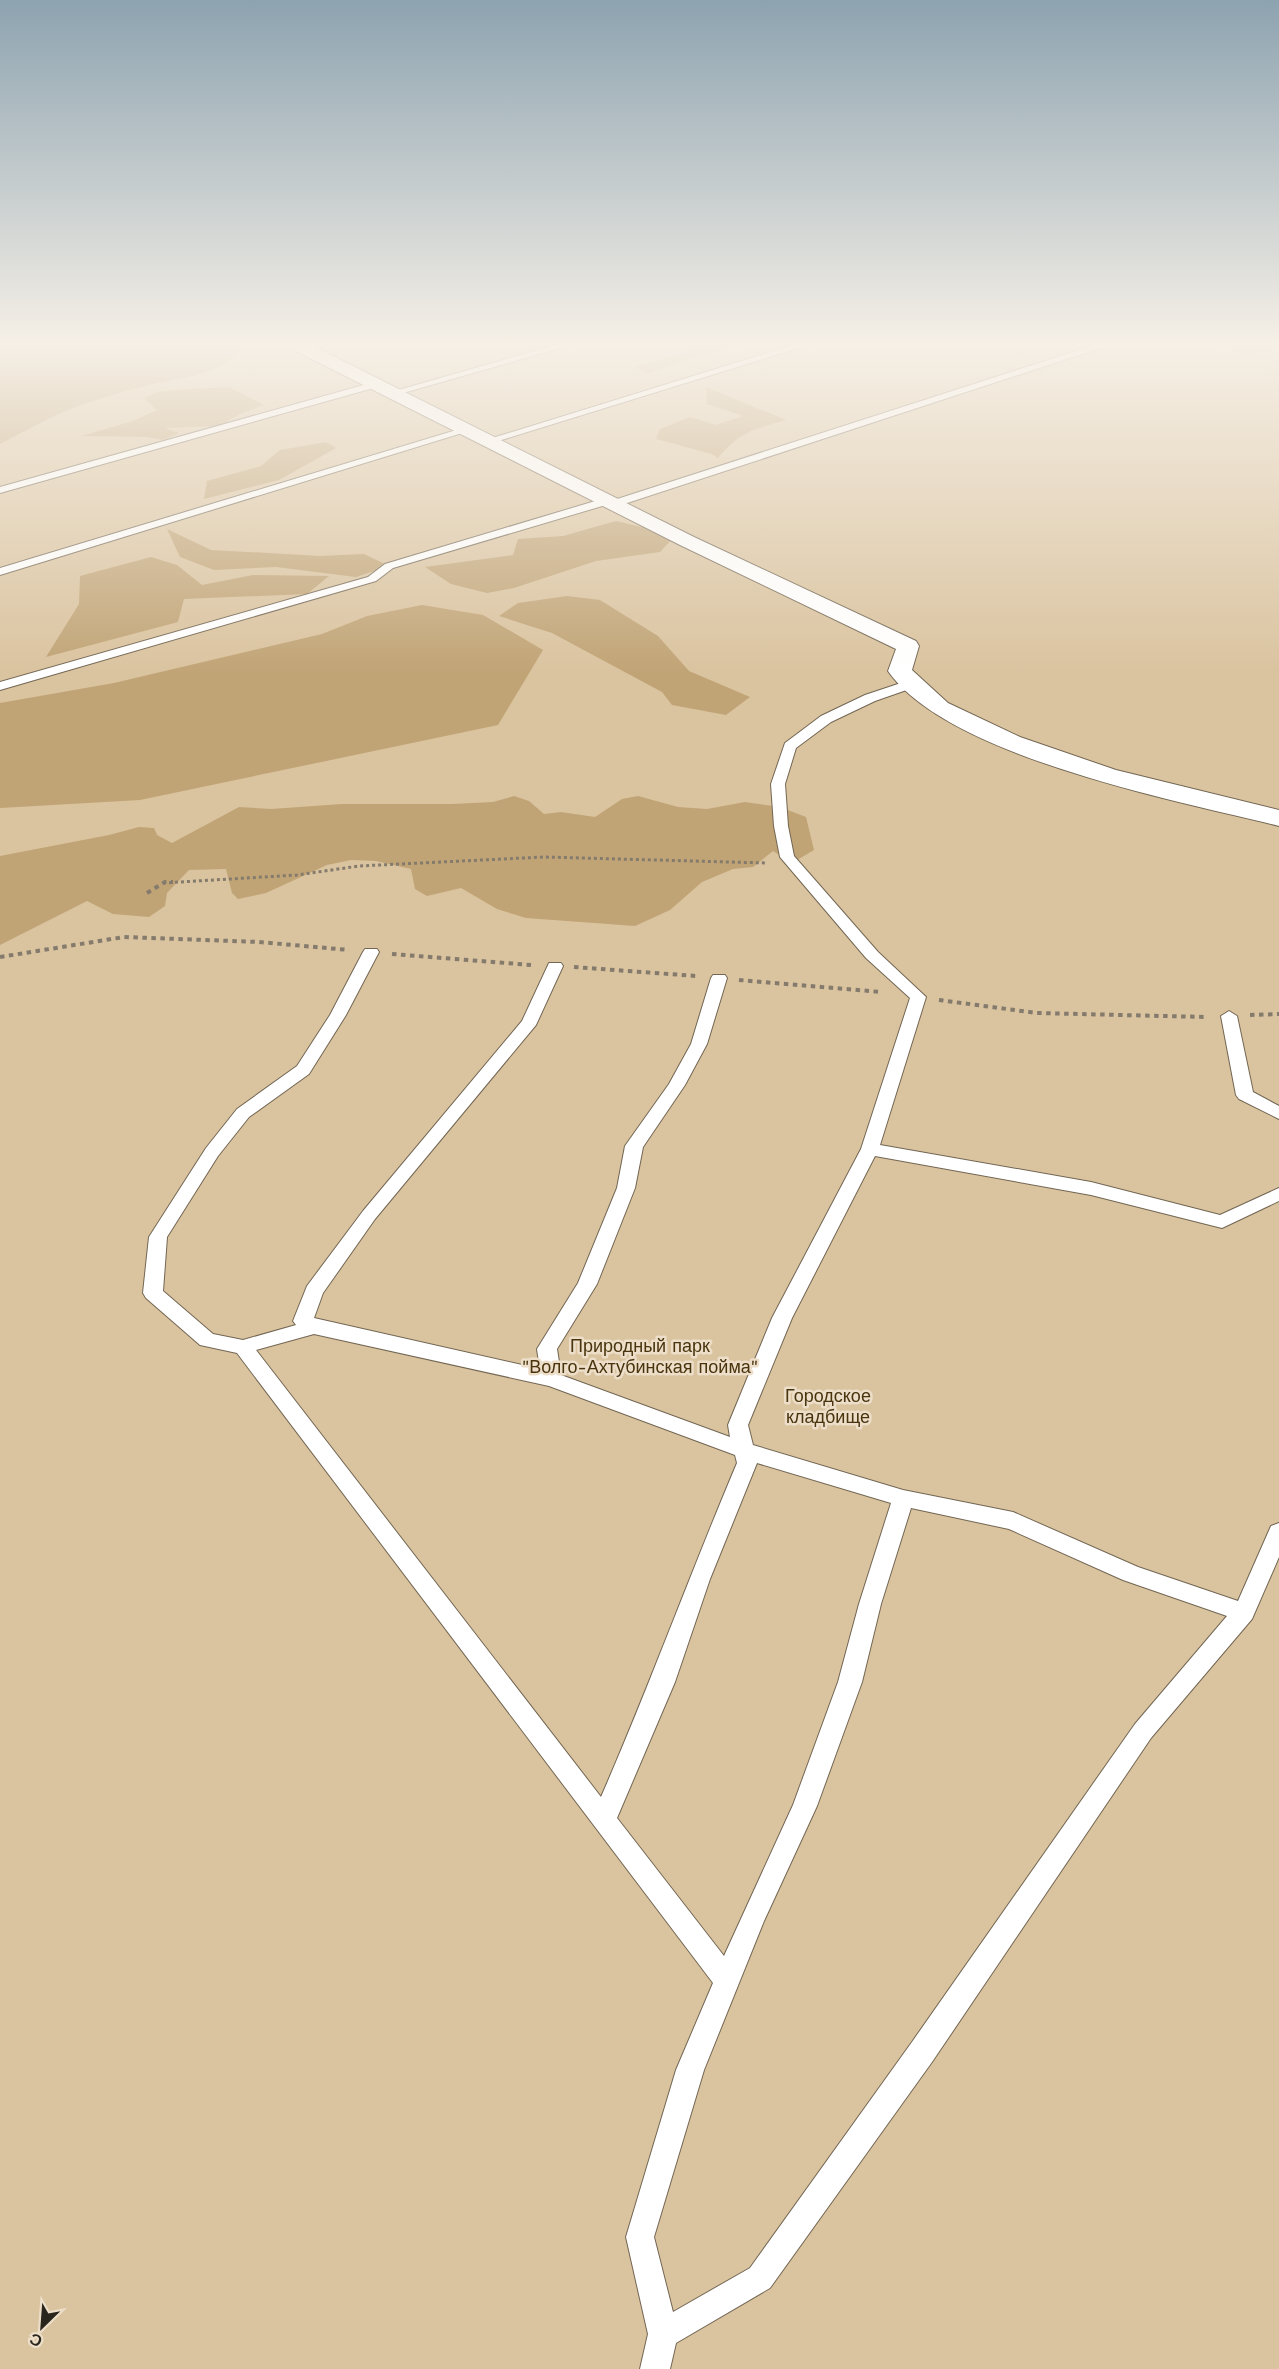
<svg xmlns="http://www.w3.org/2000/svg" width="1279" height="2369" font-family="'Work Sans',sans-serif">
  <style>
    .green { fill: #dac39f }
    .forest { fill: #c1a476 }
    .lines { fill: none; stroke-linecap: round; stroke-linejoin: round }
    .service-casing { stroke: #726653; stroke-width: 2 }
    .minor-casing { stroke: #726653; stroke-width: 2 }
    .path-far1 { stroke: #847b6d; stroke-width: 3; stroke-dasharray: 3 3; stroke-linecap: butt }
    .path { stroke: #847b6d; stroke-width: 4; stroke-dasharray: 4.5 4.5; stroke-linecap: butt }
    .service { fill: #fff; fill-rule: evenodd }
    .minor { fill: #fff; fill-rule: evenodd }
    .labels { text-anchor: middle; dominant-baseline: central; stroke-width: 5; stroke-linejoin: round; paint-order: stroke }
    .park-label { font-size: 18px; fill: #49340d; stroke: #ecdec9 }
  </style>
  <rect width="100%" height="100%" fill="#ecdec9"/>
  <path class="green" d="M0,341h1279v2028h-1279z"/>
  <path class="forest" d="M0,341h239l3,7c-22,28 -61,29 -92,37 -24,5 -48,13 -71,21 -27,9 -53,25 -79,38z
    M723,341h34l-64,16 -45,16 -13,-6z
    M1208,341h71v8l-31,5z
    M229,387l35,18 -24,9 -21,12 -54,2 14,5 -16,7 -18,-3 -64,-1 52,-15 24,-11 -13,-12 13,-6 18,-2z
    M706,387l80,33c-30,8 -48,13 -68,38l-6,-4 -56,-15 4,-10 30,-12 26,8 27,-9 -36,-12z
    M326,442l10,6 -57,32 -75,19 3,-18 54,-15 19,-16z
    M616,521l60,14 -16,17 -64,9 -82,27 -27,5 -36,-9 -26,-17 88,-12 5,-16 45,-3z
    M167,529l44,21 109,6 44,-2 25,12 -33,11 -80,-10 -62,3 -34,-13z
    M151,557l26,8 25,20 51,-10 76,1 -22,18 -123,5 -6,23 -132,35 33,-53 1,-28z
    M567,596l33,4 58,36 31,35 61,26 -24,18 -54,-10 -10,-13 -110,-59 -53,-17 19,-13z
    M422,605l61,10 60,35 -45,75 -358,75 -140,8v-105l114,-20 208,-49 45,-18z
    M514,796l15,5 15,13 17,-2 34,5 27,-18 16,-3 40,11 29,2 38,-7 35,5 26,10 8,33 -22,13 -19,-12 -20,16 -20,2 -31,13 -32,28 -35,16 -109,-8 -29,-9 -36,-21 -34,8 -12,-7 -4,-20 -35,-8 -25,-1 -24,5 -61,28 -28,6 -6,-6 -6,-24 -37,1 -22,23 -2,13 -16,11 -36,-3 -26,-13 -87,44v-89l109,-21 30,-8 15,1 3,7 15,8 67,-36 32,2 71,-5h110l41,-2z"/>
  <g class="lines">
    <defs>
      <path id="service" d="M569,341h16l-189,54 -8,-2z
        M806,341h15l-326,101 -9,-2z
        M1107,341h15l-504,165h-8l-1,-2 -216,64 -17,13 -376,109v-8l368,-105 17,-13 217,-65h8l1,2z
        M374,382l5,3 -2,2 -377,106v-6z
        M463,428l9,2 -472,145v-7z
        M913,679l6,4 -1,3 -43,15 -44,21 -35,26 -11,36 3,42 6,30 84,96 48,45 -46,148 211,37 129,33 59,-27v13l-57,27 -131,-33 -216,-39 -83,162 -44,107 5,20 150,45 110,22 125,55 100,34 33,-75 8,-3v34l-27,62 -101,119 -219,324 -162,226 -94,55 -6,26h-30l8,-35 -22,-97 50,-167 37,-87 -476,-630 -37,-8 -54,-47 -3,-5 6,-56 57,-89 31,-39 60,-43 33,-51 33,-63 2,-3h12l2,3 -33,63 -37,59 -60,43 -31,39 -51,81 -4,54 50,43 30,6 53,-15 -3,-4 14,-35 56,-75 159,-190 27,-58h12l2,3 -27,59 -161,194 -52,74 -9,25 226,51 -3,-20 41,-66 39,-95 8,-42 44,-62 22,-40 20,-66 2,-3h12l2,3 -20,66 -22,41 -42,62 -8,41 -38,96 -40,65 4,26 169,62 -2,-12 44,-107 89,-169 49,-151 -44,-40 -86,-101 -6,-31 -3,-42 14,-41 36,-27 44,-21zM314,1334l235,52 186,69 2,8c-47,111 -88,224 -136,334l-345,-447zM757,1463l134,40 -32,101 -21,78 -45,123 -69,151 -107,-138 58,-136 35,-103zM911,1508l98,21 114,51 104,36 -92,108 -223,318 -162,226 -77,44 -19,-75 50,-167 60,-149 53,-115 45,-124 19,-78z
        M1229,1011l8,5 16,76 26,14v13l-40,-20 -3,-4 -15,-79z"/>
      <path id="minor" d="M303,341h27l-13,7 377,189 222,104 3,5 -7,24 36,33 72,34 96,33 163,40v16c-100,-25 -331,-69 -391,-155l8,-22 -216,-104 -384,-194 -3,-4z"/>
    </defs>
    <use href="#service" class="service-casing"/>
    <use href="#minor" class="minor-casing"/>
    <path class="path-far1" d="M163,883l134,-8 62,-9 185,-9 223,6"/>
    <path class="path" d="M147,893l18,-11h8
      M392,954l139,11
      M0,957l124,-20 135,5 90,8
      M574,967l122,9
      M739,980l142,12
      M939,1000l98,13 169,4
      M1250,1015l29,-1"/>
    <use href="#service" class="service"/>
    <use href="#minor" class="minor"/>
  </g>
  <linearGradient id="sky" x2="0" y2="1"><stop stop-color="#8da3b0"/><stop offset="0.51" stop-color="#f6f0e7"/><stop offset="1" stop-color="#f6f0e7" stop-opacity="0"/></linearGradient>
  <rect width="1279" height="673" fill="url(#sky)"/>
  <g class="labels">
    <g class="park-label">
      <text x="640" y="1345">Природный парк<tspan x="640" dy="21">"Волго-Ахтубинская пойма"</tspan></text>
      <text x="828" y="1395">Городское<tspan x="828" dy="21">кладбище</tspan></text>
    </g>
  </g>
  <g transform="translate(42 2327) rotate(205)" stroke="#ecdec9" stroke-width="4.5" paint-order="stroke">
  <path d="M0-4.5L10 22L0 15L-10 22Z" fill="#2a251c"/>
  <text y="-9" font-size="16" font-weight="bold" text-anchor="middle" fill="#2a251c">С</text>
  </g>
</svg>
